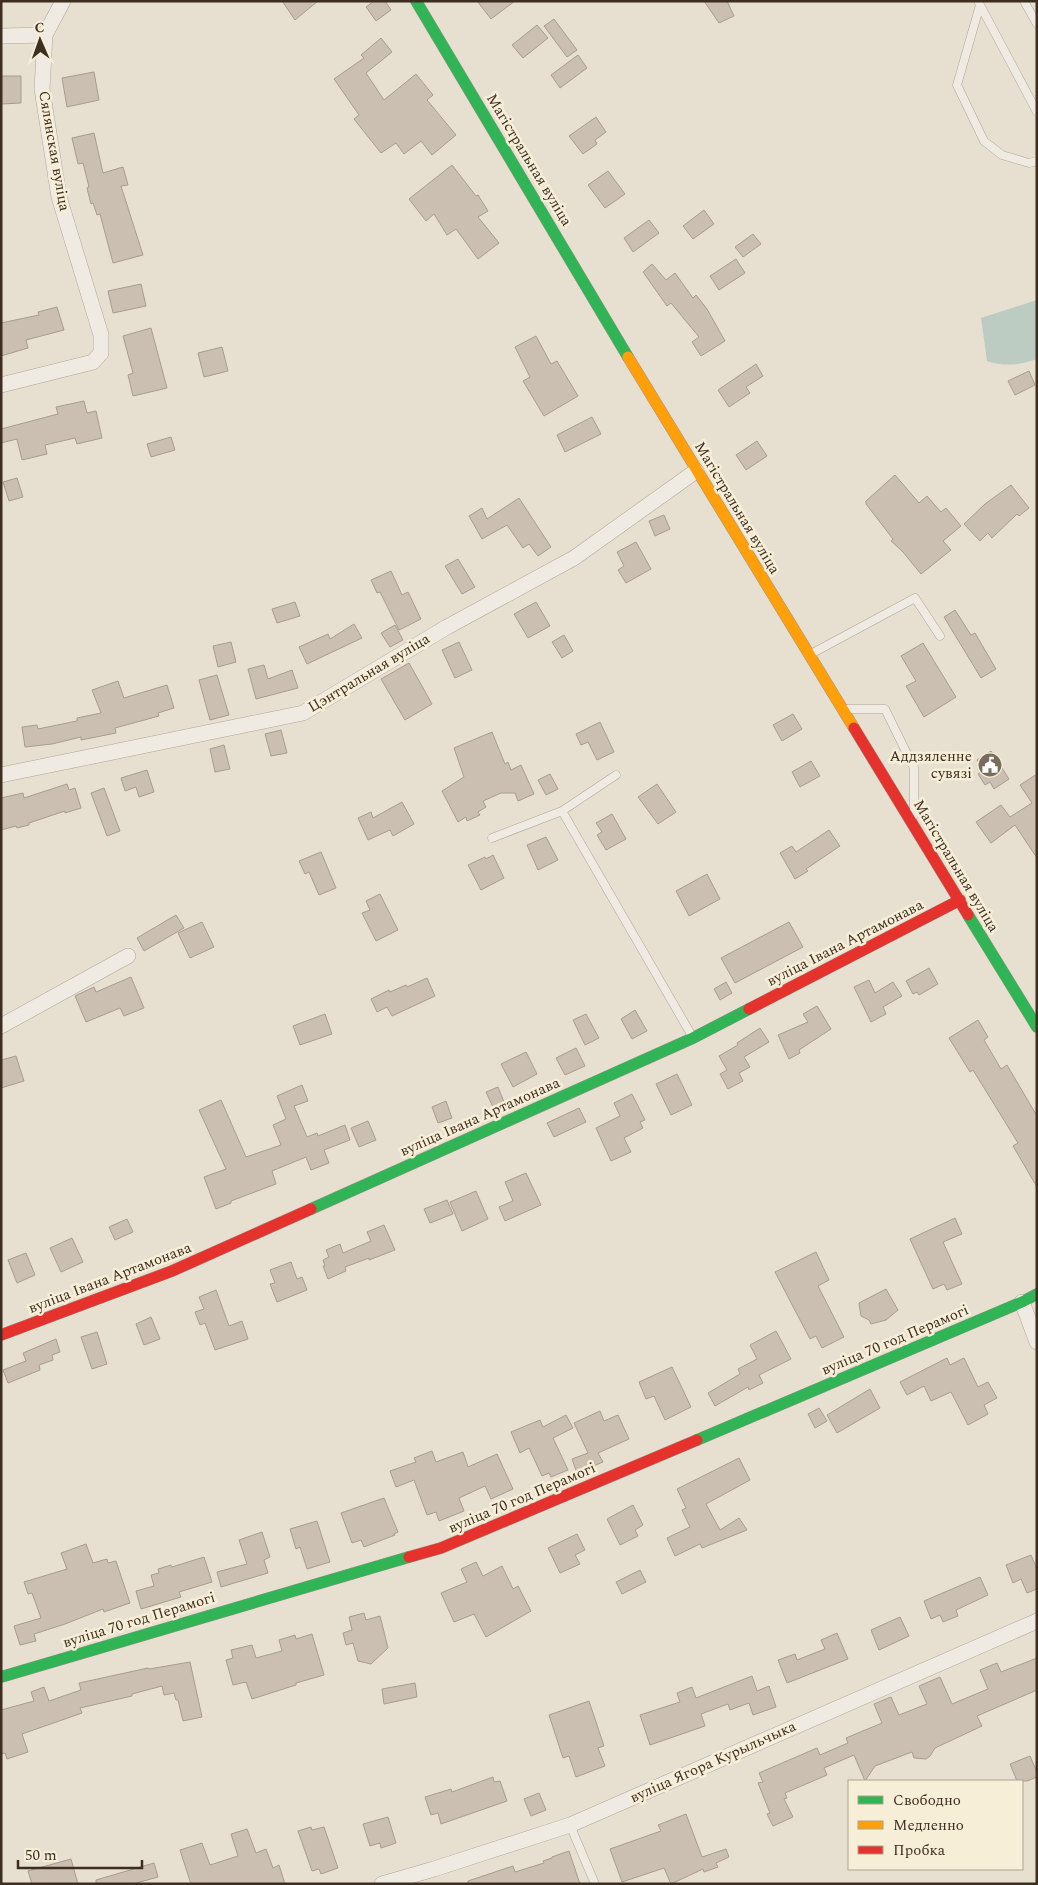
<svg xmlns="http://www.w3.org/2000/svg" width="1038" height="1885" font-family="Spectral,serif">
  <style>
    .water { fill: #bcccc2 }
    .building { fill: #cbbfb2; stroke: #a89c90 }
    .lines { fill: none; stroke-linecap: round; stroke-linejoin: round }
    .lane-casing { stroke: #ada599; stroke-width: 9 }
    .street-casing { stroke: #ada599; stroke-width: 16 }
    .fast-casing { stroke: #9c958a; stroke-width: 12 }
    .slow-casing { stroke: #9c958a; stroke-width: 12 }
    .jam-casing { stroke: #9c958a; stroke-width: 12 }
    .lane { stroke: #efebe3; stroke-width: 8 }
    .street { stroke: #efebe3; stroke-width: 15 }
    .fast { stroke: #30b455; stroke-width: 11 }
    .slow { stroke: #ff9f0a; stroke-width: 11 }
    .jam { stroke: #e5322d; stroke-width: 11 }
    .labels { text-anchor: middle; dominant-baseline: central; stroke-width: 5; stroke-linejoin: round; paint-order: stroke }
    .street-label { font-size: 15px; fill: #3d2e20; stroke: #f7eed8 }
    .poi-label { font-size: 15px; fill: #3d2e20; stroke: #f7eed8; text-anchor: end }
  </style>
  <rect width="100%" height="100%" fill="#e7e0d1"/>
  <path class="water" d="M1037,300v59c-17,6 -33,8 -50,2l-6,-43z"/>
  <path class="building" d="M282,1h36l-23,19z
    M374,1h11l6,9 -15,11 -10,-14z
    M477,1h38l-24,18z
    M704,1h23l7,15 -15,7z
    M554,19l23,31 -10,7 -23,-31z
    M537,25l11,13 -25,20 -11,-13z
    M381,38l11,14 -26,21 18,27 32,-26 17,21 -6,5 29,35 -24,20 -11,-14 -17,13 -8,-11 -15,10 -27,-34 5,-4 -25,-36 30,-21 -3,-3z
    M578,55l9,13 -27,20 -9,-13z
    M94,72l5,28 -32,7 -5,-29z
    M1,76h20v27l-20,1z
    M596,117l10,15 -11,8 2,4 -14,10 -14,-18z
    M94,133l9,40 20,-6 5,18 -7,1 22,69 -30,8 -13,-49 -3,1 -4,-12 -2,1 -4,-16 2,-1 -6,-24 -5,1 -6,-26z
    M452,165l24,31 2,-1 10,16 -10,6 21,26 -21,16 -22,-30 -9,6 -13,-21 -8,7 -17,-22z
    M608,171l17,23 -20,14 -17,-23z
    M704,210l10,14 -21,15 -10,-13z
    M649,220l10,13 -26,19 -9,-14z
    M753,234l8,10 -18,13 -8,-10z
    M736,259l9,14 -26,17 -9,-14z
    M652,264l14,16 9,-7 18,25 3,-3 11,14 18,32 -24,15 -9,-14 7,-5 -28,-34 -4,3 -24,-34z
    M141,284l5,22 -33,7 -5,-22z
    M57,307l7,23 -38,10 2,8 -27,8v-33l38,-8 -1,-3z
    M151,328l16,60 -34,8 -5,-21 5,-2 -10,-37z
    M536,336l15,28 6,-3 21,35 -34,20 -21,-35 7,-4 -15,-30z
    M222,347l6,24 -24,6 -6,-24z
    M756,364l7,12 -17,11 4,6 -21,14 -11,-17z
    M1029,371l6,14 -20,10 -7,-14z
    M84,401l3,12 9,-2 6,27 -25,6 -2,-6 -30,7 2,9 -25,6 -5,-21 -16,4v-14l57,-15 -2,-7z
    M592,417l9,17 -36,18 -8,-17z
    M171,437l4,13 -24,7 -4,-13z
    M757,441l10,15 -21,14 -10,-15z
    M895,475l24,28 8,-7 14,16 5,-4 15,18 -18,15 8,9 -30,24 -18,-22 -12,-11 2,-2 -27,-35v-3z
    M17,478l6,19 -14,4 -6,-19z
    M1011,485l18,23 -10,8 -2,-2 -25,24 -4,-5 -8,8 -16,-17 21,-20z
    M519,498l32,49 -13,9 -9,-12 -6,4 -16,-23 -25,14 -13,-23 13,-8 5,11z
    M664,515l6,14 -15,7 -6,-15z
    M636,542l15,27 -25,14 -8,-13 6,-4 -7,-14z
    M458,559l17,28 -13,7 -17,-28z
    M391,571l11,24 6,-3 13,27 -22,11 -19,-38 -3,1 -6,-13z
    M295,602l5,14 -23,7 -5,-14z
    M536,602l14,24 -22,12 -14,-24z
    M955,610l16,25 4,-2 21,36 -15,9 -37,-61z
    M354,624l8,14 -55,26 -8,-17 29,-13 2,5z
    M395,625l8,15 -13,7 -9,-14z
    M564,635l9,16 -11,7 -10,-16z
    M231,642l5,20 -18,5 -5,-21z
    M459,642l13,28 -17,8 -13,-28z
    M923,643l33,54 -32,20 -18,-31 10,-5 -15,-25z
    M409,663l23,41 -27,16 -24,-41z
    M264,665l4,14 24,-9 6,18 -42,11 -8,-30z
    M217,675l12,40 -19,5 -11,-40z
    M118,681l6,17 43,-13 7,23 -16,5 1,3 -44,12 1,5 -35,7v-3l-29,7 -27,3 -3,-20 15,-2 1,4 39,-8v-3l24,-5 -9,-23z
    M793,714l9,15 -20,12 -9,-16z
    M600,722l14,30 -17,8 -9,-18 -7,3 -5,-11z
    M281,730l6,23 -16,3 -6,-22z
    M492,732l13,32 3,-2 3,8 10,-5 13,29 -16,7 -3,-8h-14l-18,8 3,6 -8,5 2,3 -13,6 -1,-4 -8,5 -16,-31 22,-14 -10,-29z
    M224,745l6,24 -15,3 -5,-23z
    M991,751l18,28 -15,10 -4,-7 -5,3 -7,-11 5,-4 -6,-10z
    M811,761l9,15 -20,11 -8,-15z
    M147,770l7,22 -15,5 -3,-10 -11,4 -4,-13z
    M550,774l8,15 -12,6 -8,-15z
    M1037,774v84l-22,-33 -24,18 -15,-21 25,-17 9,12 22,-14 -12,-18z
    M67,784l2,6 6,-2 6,20 -16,5v-2l-36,12v2l-12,3 -1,-2 -15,4v-32l22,-5 1,5z
    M657,784l19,28 -18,12 -20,-27z
    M104,788l16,43 -13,5 -16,-43z
    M402,802l12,22 -21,12 -3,-6 -22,10 -10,-22 13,-6 2,6z
    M612,814l14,25 -20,11 -9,-15 5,-3 -6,-9z
    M829,830l11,16 -34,23 2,2 -13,8 -15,-26 12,-7 4,6z
    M546,837l12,23 -20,10 -11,-25z
    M321,852l15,36 -17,7 -10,-23 -4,2 -6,-13z
    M493,855l11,23 -23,12 -13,-25 17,-8 1,2z
    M707,874l13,25 -31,17 -13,-25z
    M380,894l18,36 -22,11 -14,-28 8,-3 -4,-9z
    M176,915l8,13 -40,23 -7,-13z
    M202,922l12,25 -24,11 -12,-25z
    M789,922l14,25 -68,36 -14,-25z
    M929,968l9,16 -19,11 -2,-3 -4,2 -7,-13z
    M131,977l13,31 -20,8 -4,-8 -34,14 -11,-26 19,-9 2,5z
    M427,978l8,18 -43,20 -5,-9 -10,5 -6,-13 18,-9 1,2 16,-7 1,2z
    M869,980l6,13 18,-11 9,14 -19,11 3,7 -15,8 -17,-35z
    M726,982l6,11 -12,7 -6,-11z
    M817,1006l14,23 -32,21 1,3 -11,6 -11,-24 30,-13 -5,-8z
    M635,1010l12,21 -15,8 -11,-20z
    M325,1014l7,20 -32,11 -7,-19z
    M586,1014l13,24 -14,7 -12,-25z
    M978,1020l10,17 -4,3 17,29 6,-4 30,51v71l-24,-41 5,-3 -45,-73 -3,2 -21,-34z
    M760,1028l9,14 -25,15 6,10 -11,6 4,8 -15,8 -8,-15 7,-4 -8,-14 19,-11 -1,-2z
    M576,1048l9,18 -20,9 -9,-17z
    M526,1052l11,22 -24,13 -12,-23z
    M16,1056l8,25 -23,7v-28z
    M677,1074l15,31 -21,10 -15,-31z
    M302,1085l6,16 -14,5 13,31 10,-4 1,3 27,-11 5,15 -26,10 5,13 -18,7 -5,-13 -34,14 4,13 -45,17v2l-15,6 -12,-32 22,-8 -27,-59 22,-10 25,57 35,-12 -8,-20 13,-6 -9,-23z
    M498,1087l6,15 -11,5 -7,-15z
    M632,1094l13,26 -5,2 3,6 -19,10 7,14 -20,9 -15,-33 24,-12 -6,-13z
    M446,1101l6,17 -14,5 -6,-16z
    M579,1108l7,14 -32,15 -7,-14z
    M368,1121l8,19 -17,7 -8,-19z
    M526,1173l15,32 -36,16 -6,-14 14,-6 -8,-19z
    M476,1191l12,28 -26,12 -12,-29z
    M447,1200l6,14 -23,9 -6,-14z
    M955,1218l7,16 -19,8 19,42 -15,6 -3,-6 -11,5 -23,-50z
    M127,1219l6,13 -18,8 -6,-13z
    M384,1225l11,25 -26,10v-2l-24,9 1,4 -18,8 -5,-13h2l-2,-6 6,-3 -3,-7 14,-6 3,9 28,-12 -4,-9z
    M72,1238l11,24 -22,10 -11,-24z
    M816,1252l13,28 -11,6 26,51 -22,11 -6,-12 -6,3 -35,-67z
    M26,1253l9,22 -18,8 -9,-23z
    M291,1262l6,17 5,-2 5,13 -30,12 -7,-18 5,-1 -5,-13z
    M886,1289l12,21 -12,10 -15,4 -2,-4 -8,-4 -2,-13z
    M216,1290l13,36 13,-5 6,18 -33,11 -10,-27 -5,2 -5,-13 9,-3 -5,-12z
    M151,1317l9,22 -16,6 -8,-21z
    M776,1331l15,28 -32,16 4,8 -14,7 -1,-3 -33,19 -7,-13 32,-19 -2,-5 19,-10 -7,-14z
    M97,1332l10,32 -15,5 -11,-32z
    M56,1339l4,13 -8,3 1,5 -14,5 1,5 -32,13 -5,-13 23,-9 -3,-8z
    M947,1358l3,7 14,-7 14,29 10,-5 9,16 -13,7 4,9 -20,11 -17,-33 -20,9 -7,-15 -17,9 -7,-13z
    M672,1367l19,40 -26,13 -11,-24 -8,3 -7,-17z
    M870,1389l10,19 -43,25 -10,-18z
    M819,1408l8,13 -12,7 -7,-14z
    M600,1411l4,10 14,-6 11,24 -31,14 5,9 -26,11 -5,-14 16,-6 -14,-30z
    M566,1415l7,13 -20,10 15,32 -17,7 -2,-4 -7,3 -13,-28 -9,5 -9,-21 29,-12 3,7z
    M432,1451l4,11 27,-10 5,15 29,-13 16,35 -22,10 -6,-13 -26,12 5,13 -25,10 -3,-9 -9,3 -13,-35 -18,7 -6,-16 26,-9 -2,-4z
    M739,1458l11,22 -44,24 14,26 19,-12 8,12 -45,18 -2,-4 -25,12 -8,-18 23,-11 -8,-17 4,-2 -9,-19z
    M384,1498l14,34 -4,2 1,1 -31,12 -3,-7 -9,3 -11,-30z
    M633,1505l10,20 -8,5 3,6 -18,9 -13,-26z
    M317,1521l13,41 -23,7 -7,-22 -4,2 -6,-20z
    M262,1532l8,25 -6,3 4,13 -47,14 -4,-15 30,-8 -8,-24z
    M577,1534l8,16 -10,5 5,9 -20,9 -12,-25z
    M86,1544l7,19 14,-4 1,4 8,-2 14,42 -26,9 -1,-3 -38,15 -31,10 2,7 -16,4 -6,-19 27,-8 -9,-25 -4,1 -4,-12 43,-13 -6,-16z
    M1031,1555l6,14v20l-10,4 -6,-14 -8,4 -7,-18z
    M204,1557l8,25 -33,10 2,5 -40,12 -5,-18 18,-5 -3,-11 8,-2 -1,-4 13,-4 1,2z
    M476,1562l7,14 19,-10 11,23 5,-3 13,25 -45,26 -12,-23 -20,8 -13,-29 26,-11 -6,-13z
    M640,1570l6,12 -24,12 -6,-12z
    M980,1577l8,18 -32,15 2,6 -15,6 -3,-7 -9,4 -7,-18z
    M364,1613l2,7 14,-4 8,32 -17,16 -13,-3 -5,-18 -7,2 -3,-12 9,-3 -3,-13z
    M900,1617l9,19 -30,14 -8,-20z
    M837,1633l11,26 -61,24 -9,-23 17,-6 2,6 28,-11 -4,-9z
    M312,1634l12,41 -28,8v2l-44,14 -6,-17 -13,3 -7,-25 7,-2 -2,-8 21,-5 4,13 26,-7 -3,-11 16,-5 1,4z
    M1037,1658v32l-60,26 5,10 -47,22 -5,8 -4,3 -12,-1 -2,-6 -37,14 -10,15 -11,-26 -30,13 3,7 -42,18 2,5 -3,1 9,18 -20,9 -6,-12 3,-1 -12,-30 5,-1 -4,-9 58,-25 3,7 28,-12 -2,-5 36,-15 -8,-19 17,-7 8,18 28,-11 -8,-18 21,-9 12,27 36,-15 -8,-19 17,-7 4,9z
    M190,1662l12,55 -19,4 -5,-21h-2l-2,-7 -10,2 -2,-9 -30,8v2l-52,12 2,5 -60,21 6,18 -21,7 -2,-6 -4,1v-44l33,-9 -3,-9 13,-5 5,14 32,-11 -2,-7 69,-15 1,1z
    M752,1676l5,15 12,-5 7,21 -23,8 -4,-12 -19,7 -2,-6 -27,10 4,12 -55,19 -10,-30 40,-13 -3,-9 15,-6 4,11z
    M415,1683l2,14 -33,7 -2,-15z
    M589,1701l15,45 -6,2 7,18 -29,11 -7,-21 -6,2 -14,-43z
    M1030,1756l7,16v5l-10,4h-10l-7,-17z
    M493,1777l1,5 6,-1 7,20 -66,23 -3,-11 -7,2 -6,-18 26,-8 1,3z
    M539,1793l7,17 -15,6 -7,-17z
    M686,1814l16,43 24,-8 3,8 -13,6 2,4 -14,5 -1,-3 -32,15 -7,-16 -42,14 -12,-33 51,-18 -3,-6z
    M388,1817l8,26 -15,5 -1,-5 -10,3 -7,-22z
    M311,1827l1,3 12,-3 14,41 -17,6 -2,-5 -7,2 -14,-40z
    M247,1829l9,24 10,-4 7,19 6,-3 6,19h-94l-11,-34 22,-7 8,22 28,-9 -7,-22z
    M569,1851l11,33h-112v-3l45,-15 2,6 29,-9 -1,-2 9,-3v-1z
    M71,1859l7,25h-46l-4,-13z
    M154,1863l4,14 -25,7h-37v-4z"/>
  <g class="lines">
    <defs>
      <path id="lane" d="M1024,1l13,23
        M979,3l58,109
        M980,5l-23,80 27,56 18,14 27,8 8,-2
        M809,655l106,-57 25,38
        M846,709h39l29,59v47
        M562,811l54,-36
        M492,838l70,-27 130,225
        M570,1825l25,59"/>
      <path id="street" d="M1,36l44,-1
        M1,385l92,-23 8,-9v-18l-42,-138 -17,-108 3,-54 18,-34
        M1,775l302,-62 144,-86 127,-69 122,-87
        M1,1026l127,-70
        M1022,1302l15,40
        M382,1884l52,-15 136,-44 467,-204"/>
      <path id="fast" d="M416,1l212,356
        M968,915l69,112
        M311,1209l382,-171 56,-29
        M697,1440l325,-138 15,-8
        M1,1677l408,-120"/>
      <path id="slow" d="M628,357l226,371"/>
      <path id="jam" d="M854,728l114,187
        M749,1009l211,-109
        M1,1335l171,-64 139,-62
        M409,1557l32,-9 256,-108"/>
    </defs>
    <use href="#lane" class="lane-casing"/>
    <use href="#street" class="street-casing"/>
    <use href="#fast" class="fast-casing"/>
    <use href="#slow" class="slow-casing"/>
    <use href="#jam" class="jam-casing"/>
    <use href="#lane" class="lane"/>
    <use href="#street" class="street"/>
    <use href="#fast" class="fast"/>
    <use href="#slow" class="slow"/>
    <use href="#jam" class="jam"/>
  </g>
  <defs>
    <symbol id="civic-disc" viewBox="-11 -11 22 22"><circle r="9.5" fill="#786c5e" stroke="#f7eed8"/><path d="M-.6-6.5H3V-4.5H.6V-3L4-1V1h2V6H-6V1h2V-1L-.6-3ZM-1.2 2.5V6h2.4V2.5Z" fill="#fff"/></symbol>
  </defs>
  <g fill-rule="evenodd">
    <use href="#civic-disc" x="976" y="751" width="28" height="28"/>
  </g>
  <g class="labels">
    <g class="street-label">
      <text transform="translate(54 151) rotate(80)">Сялянская вуліца</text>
      <text transform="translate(529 160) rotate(59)">Магістральная вуліца</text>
      <text transform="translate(737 508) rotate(59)">Магістральная вуліца</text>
      <text transform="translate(369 673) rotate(-31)">Цэнтральная вуліца</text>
      <text transform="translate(956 866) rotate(59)">Магістральная вуліца</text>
      <text transform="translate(845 943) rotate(-27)">вуліца Івана Артамонава</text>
      <text transform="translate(480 1117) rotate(-24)">вуліца Івана Артамонава</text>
      <text transform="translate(110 1278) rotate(-21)">вуліца Івана Артамонава</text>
      <text transform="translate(895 1340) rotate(-23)">вуліца 70 год Перамогі</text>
      <text transform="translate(522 1498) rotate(-23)">вуліца 70 год Перамогі</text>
      <text transform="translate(139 1620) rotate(-17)">вуліца 70 год Перамогі</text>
      <text transform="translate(713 1762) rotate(-24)">вуліца Ягора Курыльчыка</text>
    </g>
    <g class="poi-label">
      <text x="972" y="756">Аддзяленне<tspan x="972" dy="17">сувязі</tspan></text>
    </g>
  </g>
  <rect width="1038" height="1885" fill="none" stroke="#3d2e20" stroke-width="5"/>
  <rect x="848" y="1780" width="175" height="90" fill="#f7eed8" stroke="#ada18e"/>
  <rect x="858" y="1796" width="25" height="8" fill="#30b455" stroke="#ada18e"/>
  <text x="893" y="1805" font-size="15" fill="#3d2e20">Свободно</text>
  <rect x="858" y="1821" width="25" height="8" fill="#ff9f0a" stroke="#ada18e"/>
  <text x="893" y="1830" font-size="15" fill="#3d2e20">Медленно</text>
  <rect x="858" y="1846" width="25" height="8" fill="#e5322d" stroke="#ada18e"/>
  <text x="893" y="1855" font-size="15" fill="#3d2e20">Пробка</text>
  <g transform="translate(40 40) rotate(358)" stroke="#f7eed8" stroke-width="4" paint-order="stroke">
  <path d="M0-4L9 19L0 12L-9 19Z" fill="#3d2e20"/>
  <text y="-8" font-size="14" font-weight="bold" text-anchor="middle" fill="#3d2e20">С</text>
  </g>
  <path d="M18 1860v8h124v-8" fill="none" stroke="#3d2e20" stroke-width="2.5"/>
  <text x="25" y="1860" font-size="15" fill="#3d2e20" stroke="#f7eed8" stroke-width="4" paint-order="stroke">50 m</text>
</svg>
